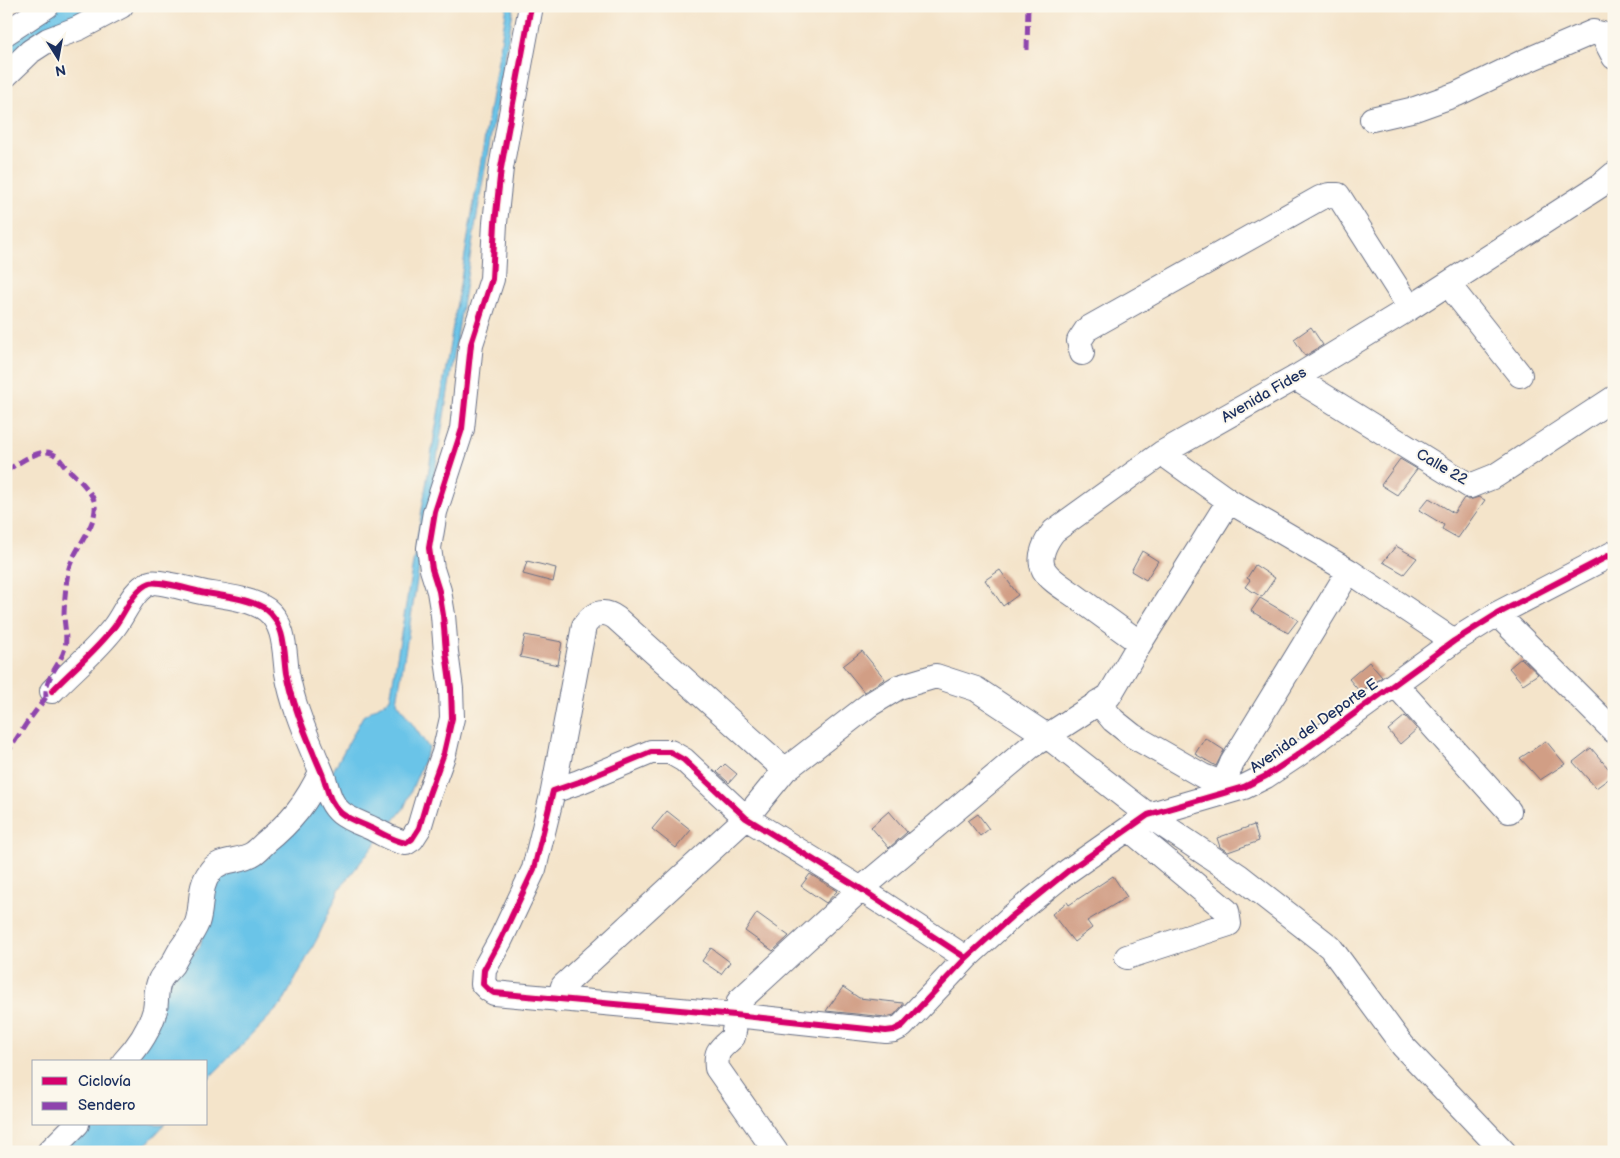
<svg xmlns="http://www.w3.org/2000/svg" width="1620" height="1158" font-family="'Balsamiq Sans',sans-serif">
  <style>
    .water { fill: #6bc4e8; stroke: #437aa3 }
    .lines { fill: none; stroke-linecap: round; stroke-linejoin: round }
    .river { stroke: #6bc4e8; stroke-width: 29 }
    .building { fill: #d19e85 }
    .minor-casing { stroke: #676e84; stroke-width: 26 }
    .minor { stroke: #fff; stroke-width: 24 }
    .quiet { stroke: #8e44ad; stroke-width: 5; stroke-dasharray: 10 5; stroke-linecap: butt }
    .cycleway-casing { stroke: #fbf7ec; stroke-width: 9 }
    .cycleway { stroke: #d6006c; stroke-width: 6 }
    .labels { text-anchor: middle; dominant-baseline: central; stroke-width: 4; stroke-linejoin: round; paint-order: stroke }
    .street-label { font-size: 15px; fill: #1b2f5e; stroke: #fbf7ec }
  </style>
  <rect width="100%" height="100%" fill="#fbf7ec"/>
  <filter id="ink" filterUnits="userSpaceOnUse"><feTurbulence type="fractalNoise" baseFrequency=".02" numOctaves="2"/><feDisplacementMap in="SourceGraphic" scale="10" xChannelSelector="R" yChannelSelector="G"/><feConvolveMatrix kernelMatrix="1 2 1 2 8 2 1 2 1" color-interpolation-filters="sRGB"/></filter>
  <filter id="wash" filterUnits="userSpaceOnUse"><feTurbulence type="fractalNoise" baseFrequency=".0096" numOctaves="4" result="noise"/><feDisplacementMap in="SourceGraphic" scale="20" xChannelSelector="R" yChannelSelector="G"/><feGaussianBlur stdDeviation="1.12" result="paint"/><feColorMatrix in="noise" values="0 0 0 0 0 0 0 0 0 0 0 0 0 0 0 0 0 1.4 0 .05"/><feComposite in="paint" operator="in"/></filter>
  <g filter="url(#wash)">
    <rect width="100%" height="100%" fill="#f4e4ca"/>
    <path class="water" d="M507,6h7l-33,185 -84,511 32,46 -25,60 -64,80 -22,49 -36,67 -76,77v-19h-76l35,-78 35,-38 8,-32v-27l125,-116 30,-55 27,-17z
      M85,1124h80l-26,28h-82z"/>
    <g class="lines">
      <path class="river" d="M6,52l50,-36 17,-10"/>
    </g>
    <g id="blocks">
      <path class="building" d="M1311,327l12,18 -18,11 -11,-17z
        M1400,459l17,10 -20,26 -16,-10z
        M1479,497l6,3 -27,38 -16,-9 2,-4 -25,-15 10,-12 25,15 10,-15 5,2z
        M1396,546l21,12 -13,16 -21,-12z
        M1142,551l16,10 -12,19 -15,-9z
        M527,561l29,7 -3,14 -30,-8z
        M1255,565l20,13 -13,19 -17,-10 5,-7 -3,-2z
        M1000,570l18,25 -15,11 -18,-26z
        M1260,598l38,22 -10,13 -37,-22z
        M525,635l37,7 -4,23 -38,-8z
        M862,651l23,28 -21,13 -21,-26z
        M1521,658l17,16 -15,10 -14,-16z
        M1369,662l13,15 -22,15 -11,-13z
        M1405,716l12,13 -17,15 -12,-14z
        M1205,738l19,12 -8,16 -21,-12z
        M1546,741l19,23 -25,16 -20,-22z
        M1591,748l23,27 -18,13 -23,-26z
        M725,764l12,10 -8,9 -12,-11z
        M667,811l24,19 -15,18 -24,-19z
        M889,811l18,21 -18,16 -18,-21z
        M978,814l11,15 -9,7 -12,-15z
        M1254,825l5,16 -31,11 -8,-5 -3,-9z
        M810,874l27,17 -11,12 -25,-17z
        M1113,876l14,21 -40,24 5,7 -18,14 -22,-28 15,-12 2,3z
        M757,913l32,23 -16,15 -28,-20z
        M711,948l19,14 -9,12 -19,-13z
        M843,987l16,11 44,5v2l-9,10 -8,2 -60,-6z"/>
    </g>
  </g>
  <g filter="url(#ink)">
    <use href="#blocks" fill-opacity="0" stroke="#676e84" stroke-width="1"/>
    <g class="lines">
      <defs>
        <path id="minor" d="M6,33l41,-27
          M6,75l25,-24 17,-11 31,-12 42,-22
          M1372,119l43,-10 42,-15 66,-32 70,-30 9,2 12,23
          M1448,284l72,91
          M1082,353l-3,-12 8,-12 233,-131 9,-3h9l72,113
          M1295,378l175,108 25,-10 119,-78
          M1162,453l67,48 120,70 105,70
          M1497,614l117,117
          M1140,643c-22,-16 -44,-32 -66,-48 -10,-7 -24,-15 -30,-25 -7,-13 2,-29 10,-39l108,-78 133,-75 115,-70 191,-123 13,-11
          M1395,684l114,127
          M52,691c21,-22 45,-41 63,-65 10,-13 18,-37 35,-43 9,-3 44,8 56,10 18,3 46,6 61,17 19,15 17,43 20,63 5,28 15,53 26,79 3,8 7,16 10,24 5,14 6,27 18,37 10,8 23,11 34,17 12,6 17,10 31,13l6,-4 7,-11 10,-34 15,-41 8,-35 -1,-29 -5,-37 -3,-37 -4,-24 -7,-22 -3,-21 6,-36 27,-83 9,-85 21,-65 3,-56 6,-55 30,-162
          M1098,702l15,18 20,16 70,40 19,7
          M553,791l31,-165c8,-12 19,-18 32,-8l169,152
          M1221,793c1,-12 7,-19 11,-30l117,-192
          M1127,957l102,-33 -2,-13 -98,-82
          M966,958l-105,-69 -115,-71 -62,-58 -14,-8h-19l-72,30 -26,9 -19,78 -33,70 -17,31 -1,14 5,5 6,4 241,22 151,16 8,-1 8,-4 64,-68 45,-41 57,-46 80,-56 96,-28 22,-11 30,-20 158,-115 43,-27 117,-61
          M559,1000l4,-14 183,-168 39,-48 84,-65 30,-18 37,-11 40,13 71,47 101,79 91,61 91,71 73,99 101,106
          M124,1062c14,-15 26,-33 31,-52 2,-11 0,-20 5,-30 3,-6 8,-10 12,-15 3,-5 6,-11 9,-16 6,-9 12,-16 16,-26 6,-17 1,-36 13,-51 10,-15 30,-9 44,-19 4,-3 8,-7 11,-10 26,-21 42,-41 56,-71
          M49,1152l28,-28
          M776,1152l-59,-84c-2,-18 3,-19 16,-31l6,-36 122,-112 169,-142 79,-51 31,-53 89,-142"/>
      </defs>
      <use href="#minor" class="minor-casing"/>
      <use href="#minor" class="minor"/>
      <path class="quiet" d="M1027,50l1,-44
        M6,471c10,-6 33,-23 45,-18 6,2 10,8 14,13 9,9 29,26 30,39 2,20 -20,43 -26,63 -3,12 -5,37 -5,49 1,11 3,20 1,31 -5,18 -21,30 -19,49
        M6,700l2,1
        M6,755l20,-31 24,-32"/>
      <defs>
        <path id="cycleway" d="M52,691c21,-22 45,-41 63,-65 10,-13 18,-37 35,-43 9,-3 44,8 56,10 18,3 46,6 61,17 19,15 17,43 20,63 5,28 15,53 26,79 3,8 7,16 10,24 5,14 6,27 18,37 10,8 23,11 34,17 12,6 17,10 31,13l6,-4 7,-11 10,-34 15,-41 8,-35 -1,-29 -5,-37 -3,-37 -4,-24 -7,-22 -3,-21 6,-36 27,-83 9,-85 21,-65 3,-56 6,-55 30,-162
          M966,958l-105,-69 -115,-71 -62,-58 -14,-8h-19l-72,30 -26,9 -19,78 -33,70 -17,31 -1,14 5,5 6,4 241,22 151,16 8,-1 8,-4 64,-68 45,-41 57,-46 80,-56 96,-28 22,-11 30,-20 158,-115 43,-27 117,-61"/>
      </defs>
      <use href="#cycleway" class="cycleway-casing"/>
      <use href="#cycleway" class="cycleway"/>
    </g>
  </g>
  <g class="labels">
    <g class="street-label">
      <text transform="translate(1264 395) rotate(-30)">Avenida Fides</text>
      <text transform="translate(1442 467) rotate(30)">Calle 22</text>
      <text transform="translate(1314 726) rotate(-35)">Avenida del Deporte E</text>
    </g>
  </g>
  <rect width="1620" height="1158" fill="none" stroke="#fbf7ec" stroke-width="25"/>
  <rect x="32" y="1060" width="175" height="65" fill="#fbf7ec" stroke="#a1a7b3"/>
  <rect x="42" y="1077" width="25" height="8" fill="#d6006c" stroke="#a1a7b3"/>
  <text x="78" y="1086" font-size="15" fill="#1b2f5e">Ciclovía</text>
  <rect x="42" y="1102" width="25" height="8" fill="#8e44ad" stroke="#a1a7b3"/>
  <text x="78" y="1110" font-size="15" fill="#1b2f5e">Sendero</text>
  <g transform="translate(58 58) rotate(169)" stroke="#fbf7ec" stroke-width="4" paint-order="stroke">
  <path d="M0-4L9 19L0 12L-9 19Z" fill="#1b2f5e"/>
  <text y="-8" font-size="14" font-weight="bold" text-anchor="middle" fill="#1b2f5e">N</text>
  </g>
</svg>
